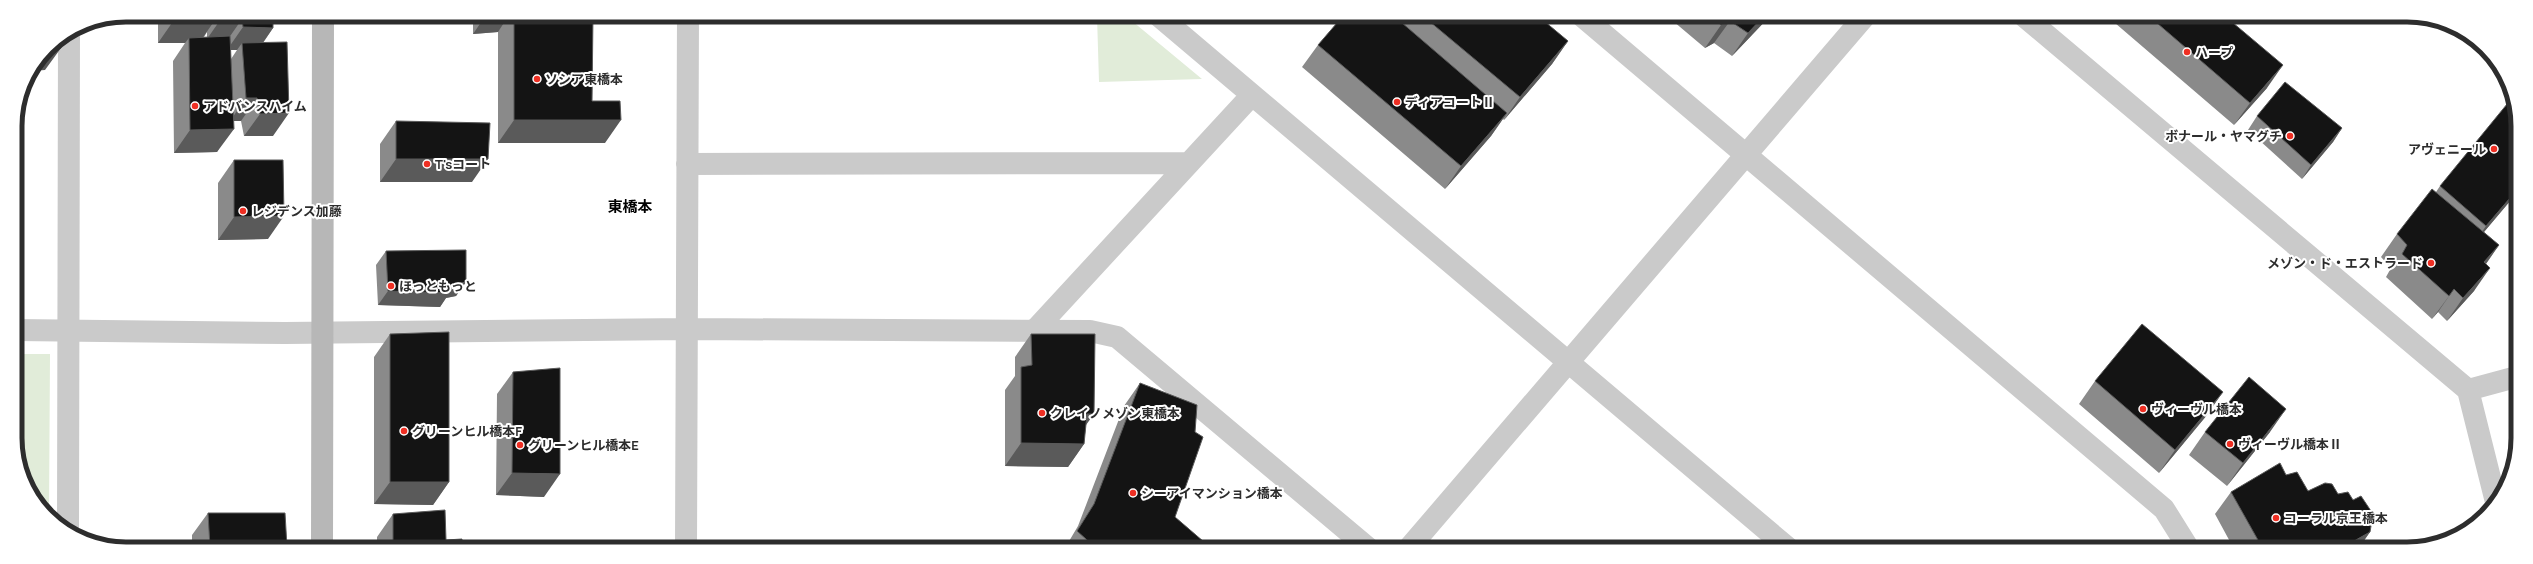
<svg xmlns="http://www.w3.org/2000/svg" width="2533" height="564" font-family="Manrope,'Noto Sans JP',sans-serif">
  <style>
    .green { fill: #e1ecd9 }
    .lines { fill: none; stroke-linecap: round; stroke-linejoin: round }
    .street { stroke: #cacaca; stroke-width: 22 }
    .secondary { stroke: #b7b7b7; stroke-width: 22 }
    .wall { fill: #8a8a8a; fill-rule: evenodd }
    .shaded-wall { fill: #5a5a5a }
    .building { fill: #141414; stroke: #5a5a5a }
    .poi-dot { fill: #ef2f23; stroke: #fff; stroke-width: 1.5 }
    .labels { text-anchor: middle; dominant-baseline: central; stroke-width: 4; stroke-linejoin: round; paint-order: stroke }
    .poi-label { font-size: 13px; font-weight: bold; fill: #2d2d2d; stroke: #fff; text-anchor: start }
    .quarter-label { font-size: 15px; font-weight: bold; fill: #000; stroke: #fff }
    .rim { fill: none; stroke: #2d2d2d; stroke-width: 5 }
  </style>
  <rect width="100%" height="100%" fill="#fff"/>
  <path class="green" d="M1097,16h29l76,63 -103,3z
    M17,354h33l-1,163 -32,-57z"/>
  <g class="lines">
    <path class="street" d="M1159,16l629,532
      M1582,16l582,493 25,40
      M2025,17l443,373 28,112
      M687,164l501,-1
      M16,330l269,3 403,-4 402,2 27,6 251,211
      M1035,330l216,-234
      M2468,390l48,-13
      M68,528l1,-495
      M686,547l2,-531
      M1409,548l455,-531"/>
    <path class="secondary" d="M322,547l1,-532"/>
  </g>
  <path class="wall" d="M158,15h115v13l-10,15 10,93h-29l-3,-15h-8l-16,31 -43,1 -1,-92 12,-18h-27zM207,32v5h-3zM231,50h6l-6,9z
    M473,15h120l-1,86 13,42h-107v-111l-25,2z
    M1343,16h195l30,25 -16,23 -48,56 -1,-1 -12,17 -46,53 -143,-122 16,-22z
    M1667,16h103l-38,40 -18,-13 -9,5z
    M2108,17h118l41,71 -33,37z
    M2504,83l5,8 -7,-5z
    M2257,116l85,12 -9,14 -31,37 -54,-49z
    M396,121l76,61h-92v-38z
    M234,160l34,79 -50,1v-57z
    M2440,186l76,8 -32,38 15,13 -13,19 -12,27 -27,30 -9,-9 -6,7 -46,-42 5,-9 -10,-11 16,-23 39,-42z
    M386,251l80,31 -10,14 -10,2 -6,9 -62,-2 -2,-40z
    M390,334l59,148 -16,23 -59,-1v-147z
    M1031,334l55,91 -2,19 -16,23 -63,-1v-76l10,-14v-19z
    M513,372l31,125 -48,-2 1,-101z
    M2095,381l112,34 -48,58 -80,-69z
    M1140,383l35,134 36,31h-146l13,-22 46,-120z
    M2205,432h65l-43,54 -38,-31z
    M2286,475l22,16 30,3 32,38 -12,17h-124l-19,-35 16,-22z
    M208,513l79,34h-95v-12z
    M393,514l53,26 16,7h-85v-10z"/>
  <path class="shaded-wall" d="M486,15h23l-11,17 -25,2z
    M223,16l19,3 -16,23 -19,-3z
    M1764,16h6l-38,40 16,-23z
    M174,20h41l-16,23 -10,-5 -4,5h-27z
    M1730,21l-16,22 -9,5 16,-23z
    M243,27l30,1 -16,23 -15,-8 -5,7h-10z
    M1568,41l-16,23 -48,56 16,-23z
    M47,48h14l-16,22 -13,1z
    M2283,65l-16,23 -33,37 16,-22z
    M246,98h11l-16,23h-11z
    M289,113l-16,23h-29l16,-22z
    M1507,113l-16,23 -46,53 16,-23z
    M514,120h107l-16,23h-107z
    M2342,128l-9,14 -31,37 9,-14z
    M234,129l-17,23 -43,1 16,-23z
    M396,159h92l-16,23h-92z
    M2516,191v3l-43,51 13,-19z
    M284,216l-16,23 -50,1 16,-23z
    M2499,245l-16,23 1,-6z
    M2490,268l-16,23 -27,30 16,-23z
    M466,282l-10,14 -10,2 -6,9 -62,-2 10,-14 63,-6z
    M2454,289l-16,23 -6,7 17,-23z
    M2223,392l-16,23 -48,58 16,-23z
    M2286,409l-16,23 -43,54 16,-23z
    M1087,414h7l-16,22z
    M1021,443l63,1 -16,23 -63,-1z
    M512,473l48,1 -16,23 -48,-2z
    M390,482h59l-16,23 -59,-1z
    M2370,532l-12,17h-18z"/>
  <path class="building" d="M174,15h41v5h-41z
    M223,15h50v13l-30,-1 -1,-8 -19,-3z
    M514,15h79l-1,86h28l1,19h-107z
    M1343,16h51l113,97 -46,53 -143,-121z
    M1423,16h115l30,25 -48,56z
    M1711,16h53l-16,17 -18,-12 -9,4z
    M2150,17h76l57,48 -33,38z
    M230,36l4,93 -44,1 -1,-92z
    M60,39l1,9h-14l1,-1z
    M287,42l2,71 -29,1 -3,-16h-11l-4,-55z
    M2285,82l57,46 -31,37 -54,-49z
    M2512,98l4,7v86l-30,35 -46,-40z
    M396,121l94,2 -2,36h-92z
    M234,160h49l1,56 -50,1z
    M2432,189l67,56 -15,17 6,6 -27,30 -9,-9 -5,7 -47,-42 5,-9 -10,-11z
    M466,250v32l-15,3 -1,8 -62,-2 -2,-40z
    M2142,324l81,68 -48,58 -80,-69z
    M449,332v150h-59v-148z
    M1031,334h64l-1,80h-7l-3,30 -63,-1v-76l11,-2z
    M560,368v106l-48,-1 1,-101z
    M2249,377l37,32 -43,54 -38,-31z
    M1140,383l57,22 -2,27 8,5 -28,80 36,31h-115l-19,-17 17,-27z
    M2280,463l6,12 11,-3 11,19 17,-8 7,1 6,10 10,-2 5,8 8,-4 12,18 -3,18 -30,17h-4l-3,-3 -5,3h-65l-32,-57z
    M445,510l1,30 16,-1v8h-69v-33z
    M208,513h77l2,34h-77z"/>
  <g class="poi-dot">
    <circle cx="2187" cy="52" r="4"/>
    <circle cx="537" cy="79" r="4"/>
    <circle cx="1397" cy="102" r="4"/>
    <circle cx="195" cy="106" r="4"/>
    <circle cx="2290" cy="136" r="4"/>
    <circle cx="2494" cy="149" r="4"/>
    <circle cx="427" cy="164" r="4"/>
    <circle cx="243" cy="211" r="4"/>
    <circle cx="2431" cy="263" r="4"/>
    <circle cx="391" cy="286" r="4"/>
    <circle cx="2143" cy="409" r="4"/>
    <circle cx="1042" cy="413" r="4"/>
    <circle cx="404" cy="431" r="4"/>
    <circle cx="2230" cy="444" r="4"/>
    <circle cx="520" cy="445" r="4"/>
    <circle cx="1133" cy="493" r="4"/>
    <circle cx="2276" cy="518" r="4"/>
  </g>
  <g class="labels">
    <g class="poi-label">
      <text x="2195" y="52">ハープ</text>
      <text x="545" y="79">ソシア東橋本</text>
      <text x="1405" y="102">ディアコートⅡ</text>
      <text x="203" y="106">アドバンスハイム</text>
      <text x="2282" y="136" text-anchor="end">ボナール・ヤマグチ</text>
      <text x="2486" y="149" text-anchor="end">アヴェニール</text>
      <text x="435" y="164">T'sコート</text>
      <text x="251" y="211">レジデンス加藤</text>
      <text x="2423" y="263" text-anchor="end">メゾン・ド・エストラード</text>
      <text x="399" y="286">ほっともっと</text>
      <text x="2151" y="409">ヴィーヴル橋本</text>
      <text x="1050" y="413">クレイノメゾン東橋本</text>
      <text x="412" y="431">グリーンヒル橋本F</text>
      <text x="2238" y="444">ヴィーヴル橋本Ⅱ</text>
      <text x="528" y="445">グリーンヒル橋本E</text>
      <text x="1141" y="493">シーアイマンション橋本</text>
      <text x="2284" y="518">コーラル京王橋本</text>
    </g>
    <g class="quarter-label">
      <text x="630" y="206">東橋本</text>
    </g>
  </g>
  <path d="M0 0H2533V564H0ZM126 22H2407A104 104 0 0 1 2511 126V438A104 104 0 0 1 2407 542H126A104 104 0 0 1 22 438V126A104 104 0 0 1 126 22Z" fill="#fff" fill-rule="evenodd"/>
  <path class="rim" d="M126 22H2407A104 104 0 0 1 2511 126V438A104 104 0 0 1 2407 542H126A104 104 0 0 1 22 438V126A104 104 0 0 1 126 22Z"/>
</svg>
